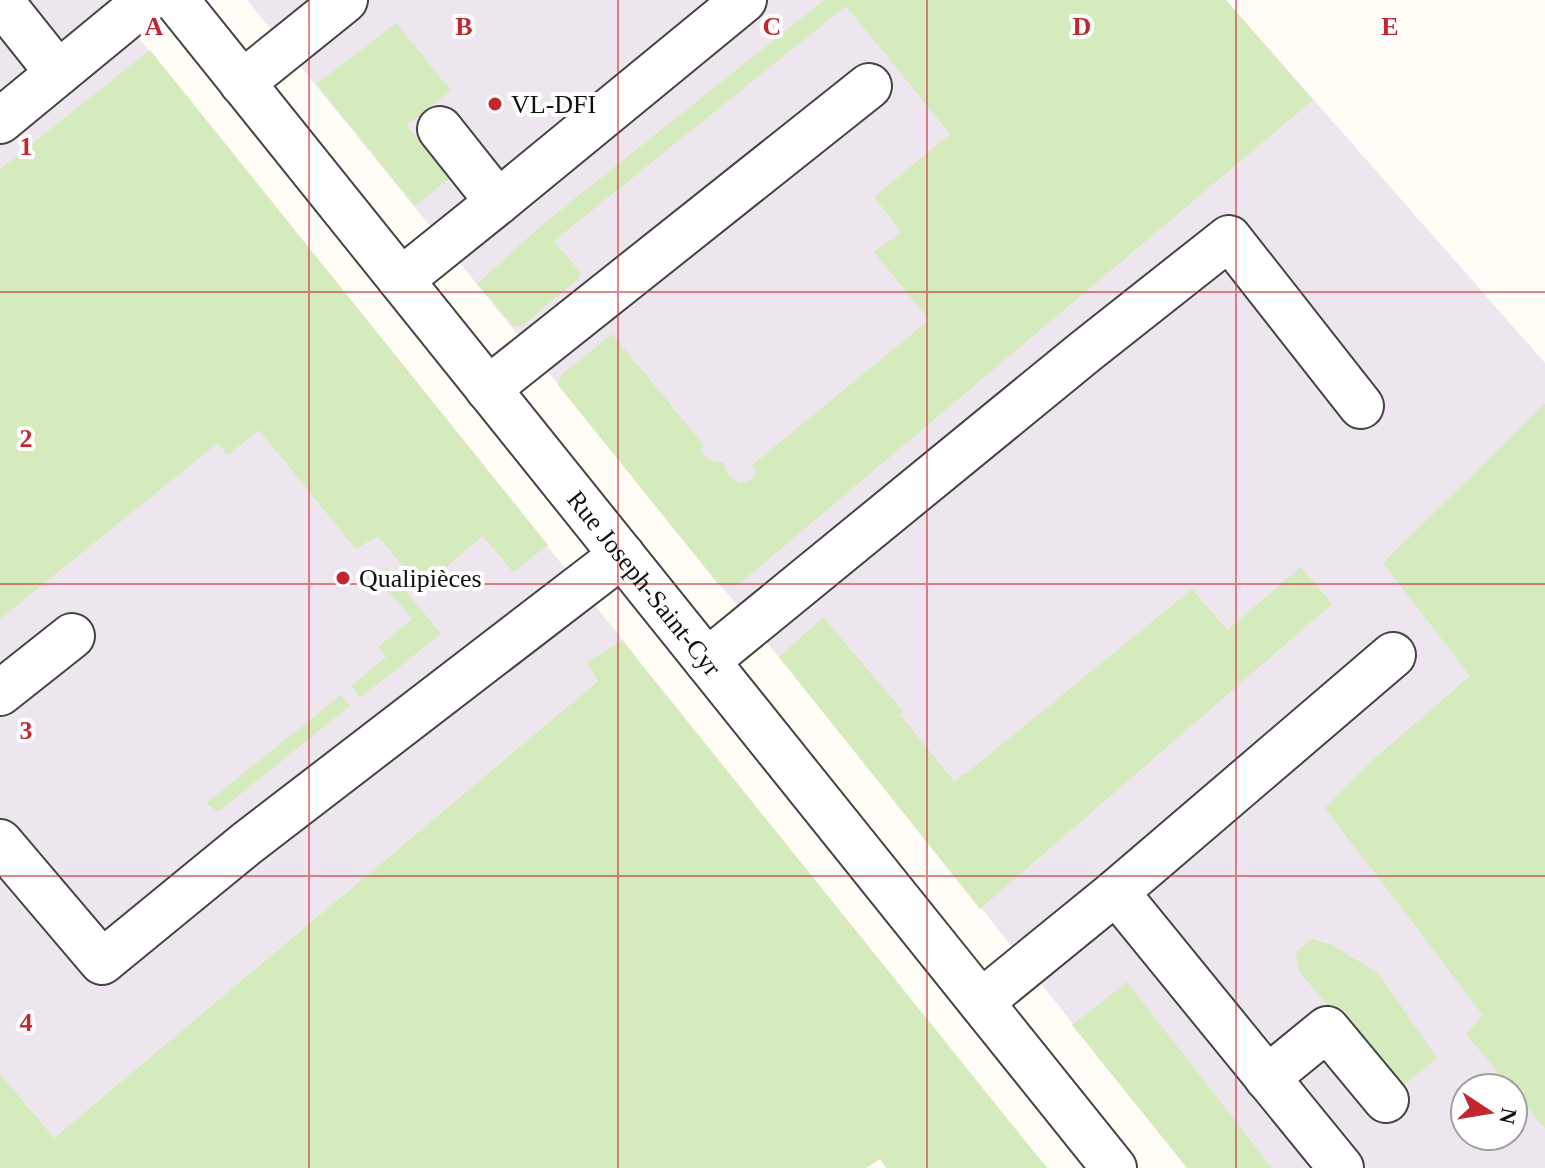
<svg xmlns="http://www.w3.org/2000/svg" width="1545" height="1168" font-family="'Times New Roman',serif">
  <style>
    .industrial { fill: #eee6ef; fill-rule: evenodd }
    .green { fill: #d5ebbd }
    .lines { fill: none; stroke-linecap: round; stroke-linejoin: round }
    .minor-casing { stroke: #444; stroke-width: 48 }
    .minor { stroke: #fff; stroke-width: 44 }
    .grid { fill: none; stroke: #c4262e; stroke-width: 2; stroke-opacity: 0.55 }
    .poi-dot { fill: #c4262e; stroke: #fff; stroke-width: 3 }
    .labels { text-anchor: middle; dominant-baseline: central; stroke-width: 8; stroke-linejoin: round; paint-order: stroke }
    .poi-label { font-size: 26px; fill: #111; stroke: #fff; text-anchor: start }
    .street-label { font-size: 26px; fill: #111; stroke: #fff }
    .grid-label { font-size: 26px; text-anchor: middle; font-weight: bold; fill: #c4262e; stroke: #fff; stroke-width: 8; stroke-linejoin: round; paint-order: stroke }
  </style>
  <rect width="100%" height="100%" fill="#fffdf5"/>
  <path class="industrial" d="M0,0h108l527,655 -37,26 -545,458 -53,29z
    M247,0h979l319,363v805h-358l-236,-298zM1465,1088h48v48h-48z"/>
  <path class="green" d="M824,0h402l87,100 -575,485h-19l-161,-200 3,-10 51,-41 91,110 -2,8 8,8 15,3 3,11 13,9 9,-2 7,-8 -4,-8 177,-145 -55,-68 27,-20 -27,-35 76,-63 -104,-128 -292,235 27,32 -3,6 -56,47h-9l-36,-42 66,-60z
    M396,23l55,68 -44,34 43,53 -35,28 -99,-122z
    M150,50l398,495 -35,27 -30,-36 -62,52 -43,-52 -22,13 -97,-119 -31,25 -10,-12 -218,176v-450z
    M1545,403v726l-79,-95 17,-19 -158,-207 51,-51 94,-81 -87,-113z
    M1301,567l31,37 -352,305 -201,-252 44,-40 80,94 -3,4 54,66 15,-10 223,-182 35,41z
    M387,568l54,66 -81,64 -9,-12 35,-29 -8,-10 34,-28 -36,-43z
    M622,640l425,528h-161l-6,-9 -14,9h-866v-94l54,64 544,-457 -11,-18z
    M341,695l9,11 -132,106 -12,-9z
    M1312,939l20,6 46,28 59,85 -39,32 -99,-119 -3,-19z
    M1127,982l145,186h-85l-115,-143z"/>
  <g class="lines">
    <defs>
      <g id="minor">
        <path id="s1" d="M176,0l938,1168"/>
        <path d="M7,9l51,64"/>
        <path d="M242,83l103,-83"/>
        <path d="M0,121l147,-121"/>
        <path d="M498,202l246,-202"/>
        <path d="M401,280l97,-78 -58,-73"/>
        <path d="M488,389l381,-303"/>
        <path d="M707,661l379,-310 143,-113 132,168"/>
        <path d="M0,693l72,-57"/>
        <path d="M0,842l102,120 144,-118 376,-289"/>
        <path d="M1116,892l277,-237"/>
        <path d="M981,1002l135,-110 225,276"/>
        <path d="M1267,1078l60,-49 59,71"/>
      </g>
    </defs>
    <use href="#minor" class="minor-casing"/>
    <use href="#minor" class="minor"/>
  </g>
  <path class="grid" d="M309,0v1168M618,0v1168M927,0v1168M1236,0v1168M0,292h1545M0,584h1545M0,876h1545"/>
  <g class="poi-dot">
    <circle cx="495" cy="104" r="8"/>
    <circle cx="343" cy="578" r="8"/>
  </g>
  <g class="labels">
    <g class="poi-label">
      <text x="511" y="104">VL-DFI</text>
      <text x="359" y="578">Qualipièces</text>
    </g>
    <g class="street-label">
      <text stroke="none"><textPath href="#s1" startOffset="748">Rue Joseph-Saint-Cyr</textPath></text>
    </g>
  </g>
  <g class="grid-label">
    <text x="154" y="35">A</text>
    <text x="464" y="35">B</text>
    <text x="772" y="35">C</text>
    <text x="1082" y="35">D</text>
    <text x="1390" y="35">E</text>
    <text x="26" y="155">1</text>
    <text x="26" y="447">2</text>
    <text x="26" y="739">3</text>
    <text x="26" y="1031">4</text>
  </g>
  <g transform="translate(1489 1112) rotate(102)"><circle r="38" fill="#ffffff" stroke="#a0a0a0" stroke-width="2"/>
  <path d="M0-6L14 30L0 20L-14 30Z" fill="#c4262e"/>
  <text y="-12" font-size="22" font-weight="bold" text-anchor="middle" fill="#111111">N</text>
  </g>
</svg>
